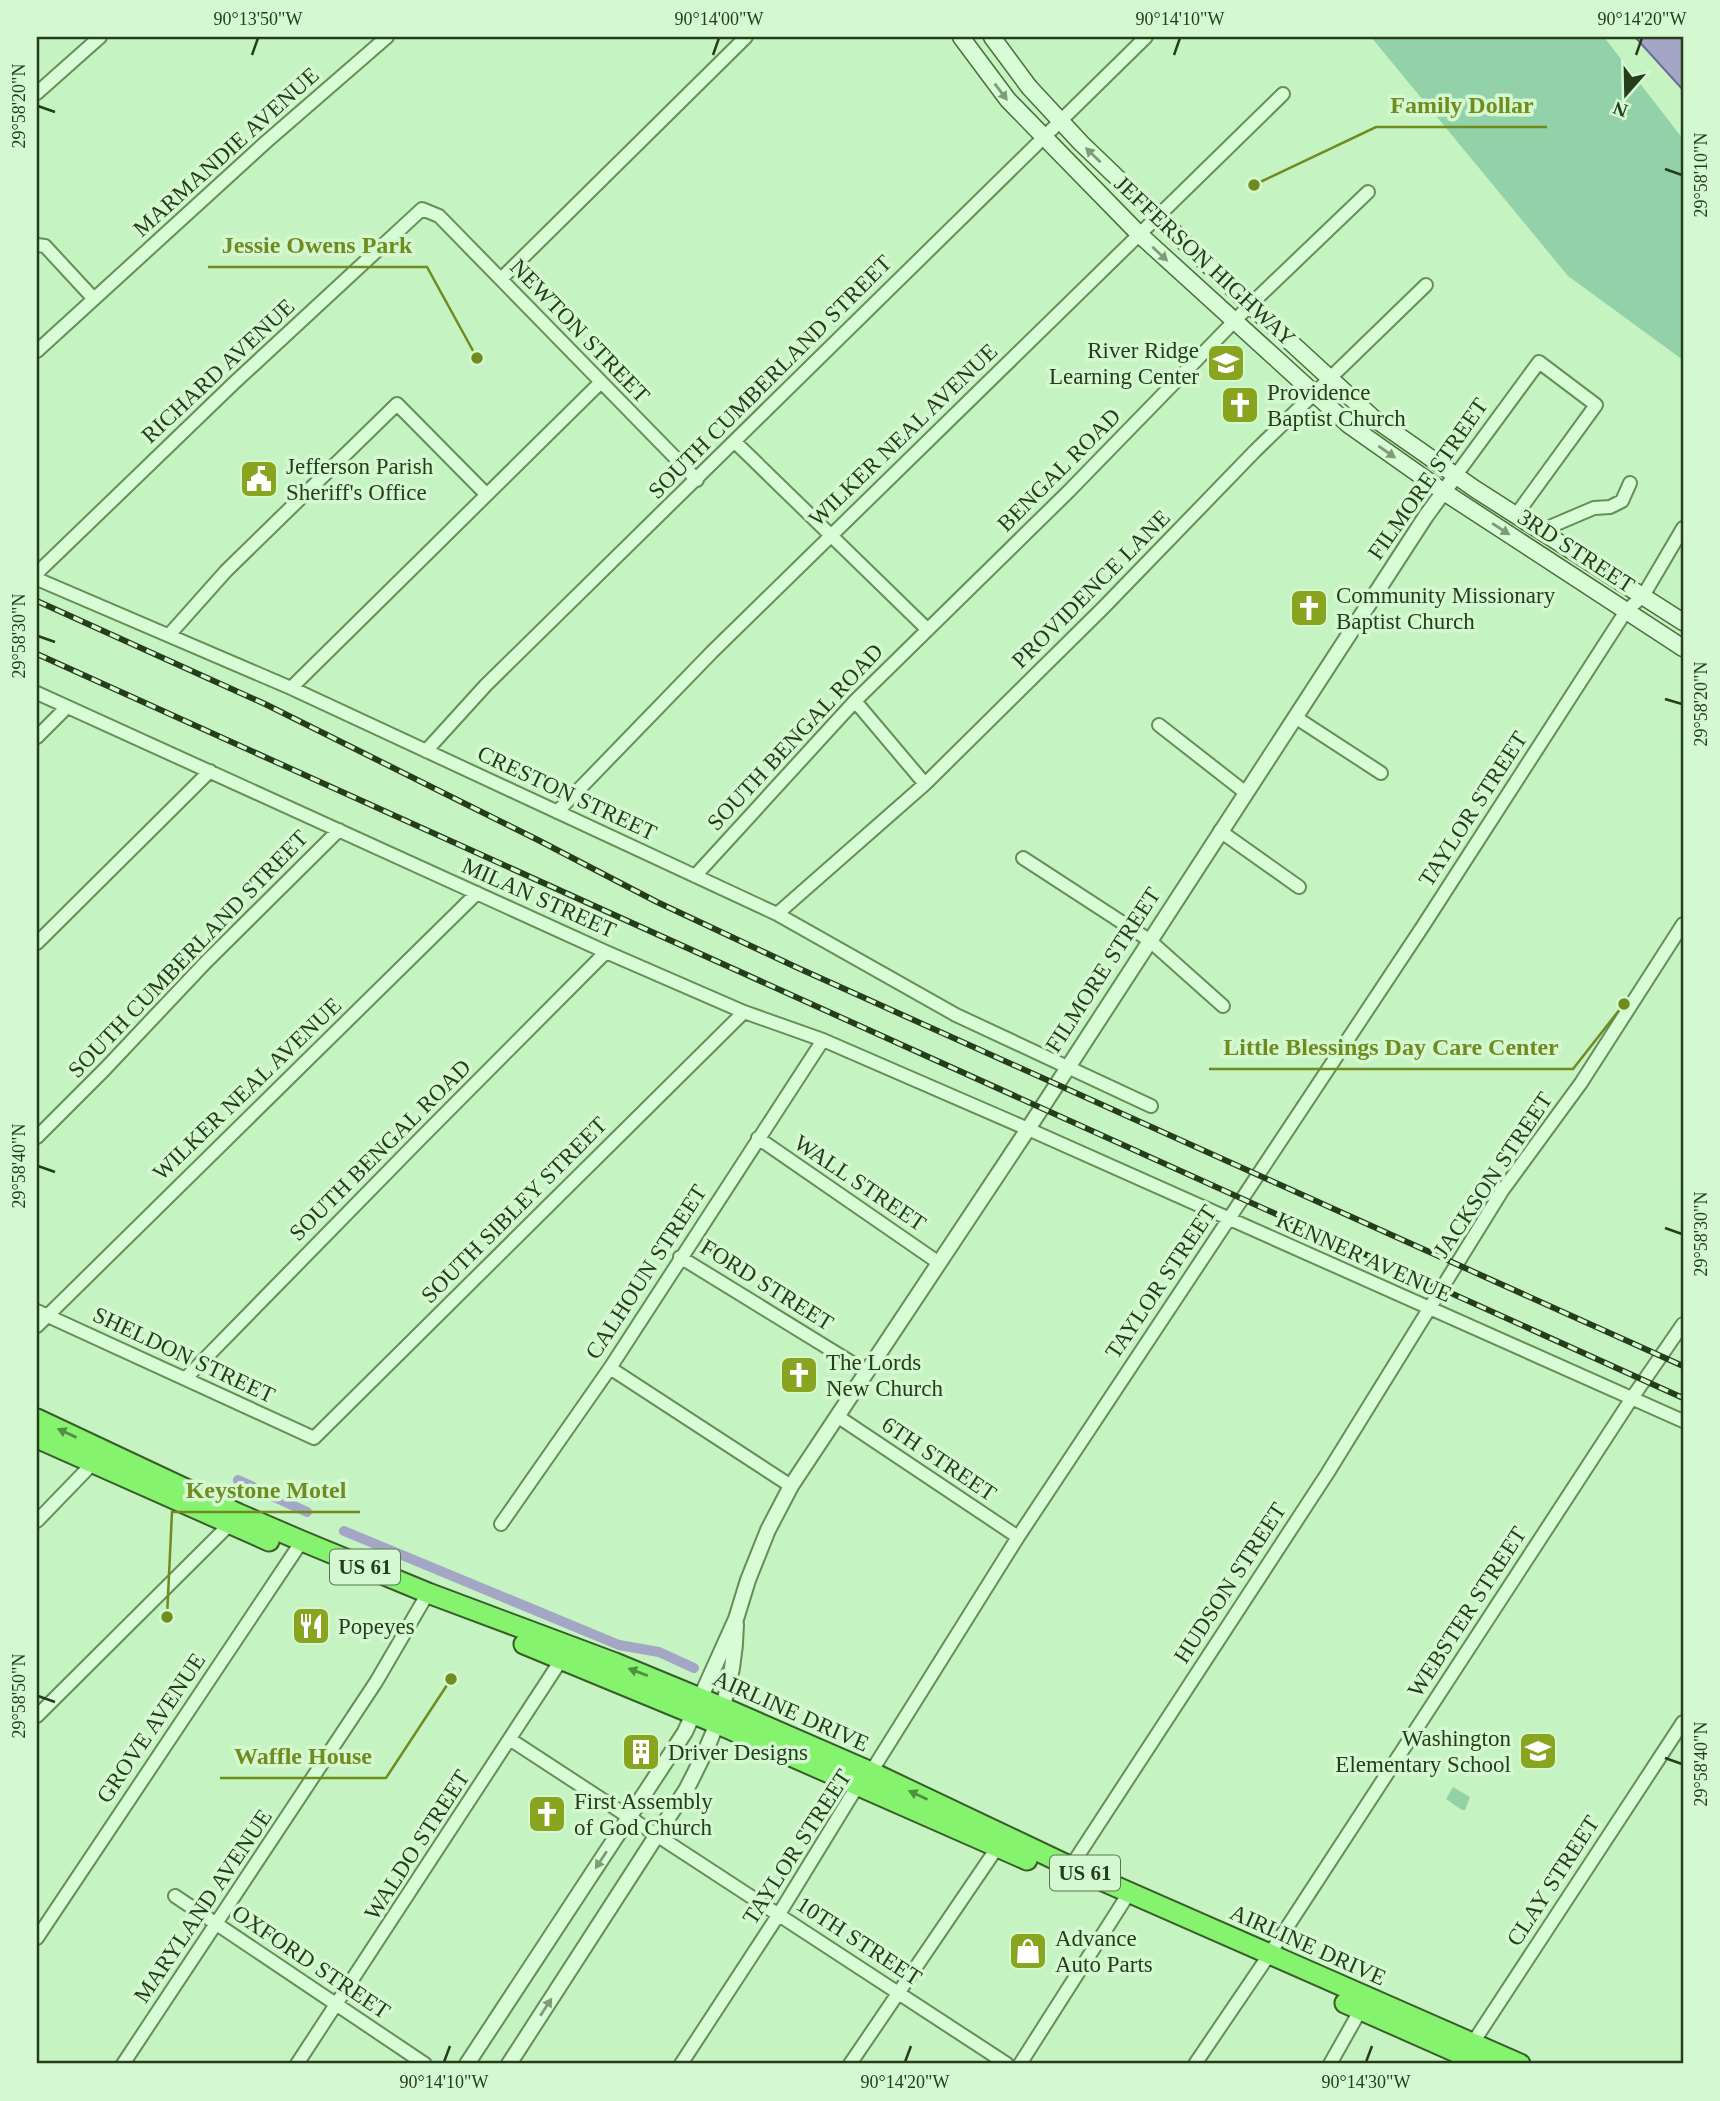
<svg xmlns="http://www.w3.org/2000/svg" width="1720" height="2101" font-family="'Times New Roman',serif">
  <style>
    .green { fill: #93d2a8 }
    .water { fill: #a4a6c5; stroke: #696b94; stroke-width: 2 }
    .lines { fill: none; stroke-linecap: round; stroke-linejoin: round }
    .canal { stroke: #a4a6c5; stroke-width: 10 }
    .minor-casing { stroke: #648f56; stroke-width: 16 }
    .tertiary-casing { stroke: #648f56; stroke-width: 18 }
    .secondary-casing { stroke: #497039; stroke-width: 19 }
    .trunk-casing { stroke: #3a5c2b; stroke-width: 23 }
    .minor { stroke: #d8fcd5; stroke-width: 12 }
    .tertiary { stroke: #d8fcd5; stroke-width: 14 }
    .secondary { stroke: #d8fcd5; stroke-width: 16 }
    .trunk { stroke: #85f36e; stroke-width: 19 }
    .rail-casing { stroke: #263d1c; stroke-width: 6 }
    .rail { stroke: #d4f9d1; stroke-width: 3.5; stroke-dasharray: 10; stroke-linecap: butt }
    .oneway { fill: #7f9c78 }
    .oneway2 { fill: #518f41 }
    .ticks { fill: none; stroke: #263d1c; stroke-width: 2.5 }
    .labels { text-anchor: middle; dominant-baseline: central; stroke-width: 7; stroke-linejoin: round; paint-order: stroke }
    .shield { fill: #d4f9d1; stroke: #5a7552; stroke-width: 2 }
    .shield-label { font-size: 21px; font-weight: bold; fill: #263d1c }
    .street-label { font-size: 23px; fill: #263d1c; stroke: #d4f9d1 }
    .poi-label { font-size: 23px; fill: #263d1c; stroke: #d4f9d1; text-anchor: start }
    .leader { fill: none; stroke: #708b1e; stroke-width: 2.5 }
    .callout-dot { fill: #708b1e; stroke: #d4f9d1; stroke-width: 2.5 }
    .callout-label { font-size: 24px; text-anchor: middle; font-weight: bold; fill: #708b1e; stroke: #d4f9d1; stroke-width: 7; stroke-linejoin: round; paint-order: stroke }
    .neatline { fill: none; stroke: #263d1c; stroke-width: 2.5 }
    .ticks-label { font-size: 18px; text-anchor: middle; fill: #263d1c }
  </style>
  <rect width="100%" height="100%" fill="#c5f3c1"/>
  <path class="green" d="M1371,37h233l79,102v221l-115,-84z
    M1453,1787l17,10 -5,13h-3l-16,-11z"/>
  <path class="water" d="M1635,37h48v53z"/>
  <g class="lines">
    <path class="canal" d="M238,1480l69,32
      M344,1531l275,114 40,7 35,16"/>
    <defs>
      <path id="minor" d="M37,93l63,-56
        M37,245l8,1 49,53
        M501,279l245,-242
        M37,351l229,-209 121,-105
        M735,442l192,187
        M1456,475l83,-113 57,43 -80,110
        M1540,531l54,-23 16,-1 12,-6 8,-18
        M37,573l197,-190 188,-174 17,7 258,264
        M37,579l254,109 486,226 179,101 195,91
        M169,635l57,-64 171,-167 89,90
        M291,688l310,-306
        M37,693l569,259 138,60 79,28 205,89 655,292
        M855,701l70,83
        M1295,717l86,56
        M1159,725l87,68
        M37,737l30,-30
        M426,751l60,-66 660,-648
        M557,812l155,-160 571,-558
        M1220,831l79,56
        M1023,858l126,82 74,66
        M695,876l160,-175 214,-210 181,-186 118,-113
        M777,914l148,-130 179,-177 151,-156 171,-166
        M37,943l173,-172
        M37,1137l68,-68 101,-107 133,-132
        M758,1138l181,125
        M680,1257l187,115
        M37,1311l277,127 430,-426
        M37,1326l440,-433
        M610,1368l181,118
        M185,1379l235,-240 186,-187
        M837,1416l181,121
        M37,1521l60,-62
        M501,1524l109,-156 213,-328
        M37,1716l196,-195
        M511,1740l496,324
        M1064,1877l263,-403 175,-283 79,-108 102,-159
        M175,1896l250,168
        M37,1938l265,-397
        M123,2064l253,-382 52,-89
        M297,2064l268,-410
        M681,2064l98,-150 79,-129 13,-13 147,-235 405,-611 203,-315 17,-15 40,-68
        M850,2064l151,-222
        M1020,2064l109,-171
        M1195,2064l74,-109 363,-557 51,-74
        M1330,2064l31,-55
        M1459,2064l224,-342"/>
      <path id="tertiary" d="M467,2064l218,-332 51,-113 12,-39 20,-50 23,-44 237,-357 398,-613 30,-41
        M509,2064l177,-274c29,-55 49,-102 50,-166"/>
      <path id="secondary" d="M961,37l47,63 131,134 210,191 95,67 239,156
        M992,37l37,50 52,56 169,162 122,112 103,72 208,133"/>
      <path id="trunk" d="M37,1419l202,95 63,27 126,52 187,70 109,45 147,64 198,94 451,198
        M37,1438l232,103
        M524,1644l194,80 309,136
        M1345,2003l138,61"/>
    </defs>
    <use href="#minor" class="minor-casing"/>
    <use href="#tertiary" class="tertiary-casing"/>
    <use href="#secondary" class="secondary-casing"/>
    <use href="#trunk" class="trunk-casing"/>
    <use href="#minor" class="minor"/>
    <use href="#tertiary" class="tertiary"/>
    <use href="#secondary" class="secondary"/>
    <use href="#trunk" class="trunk"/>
    <defs>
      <path id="rail" d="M37,601l228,103 273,136 119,62 141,66 885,398
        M37,654l1646,744"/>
    </defs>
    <use href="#rail" class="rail-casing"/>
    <use href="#rail" class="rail"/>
  </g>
  <defs><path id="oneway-solid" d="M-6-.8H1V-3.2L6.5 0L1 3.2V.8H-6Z" transform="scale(1.75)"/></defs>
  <g class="oneway">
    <use href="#oneway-solid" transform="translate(1001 92) rotate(53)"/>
    <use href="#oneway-solid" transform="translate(1093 155) rotate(-136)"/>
    <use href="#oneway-solid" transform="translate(1160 254) rotate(43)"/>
    <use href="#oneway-solid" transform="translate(1387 452) rotate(35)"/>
    <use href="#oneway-solid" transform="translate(1501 529) rotate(33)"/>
    <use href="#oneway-solid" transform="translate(601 1860) rotate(123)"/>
    <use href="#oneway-solid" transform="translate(546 2007) rotate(-57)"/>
  </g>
  <g class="oneway2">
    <use href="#oneway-solid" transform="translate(67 1433) rotate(-155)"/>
    <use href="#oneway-solid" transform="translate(638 1672) rotate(-159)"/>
    <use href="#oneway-solid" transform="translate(918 1795) rotate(-155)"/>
  </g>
  <path class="ticks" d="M252,55l6,-17M713,55l6,-17M1174,55l6,-17M1636,55l6,-17M38,106l17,6M1665,169l17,6M38,636l17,6M1665,699l17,5M38,1166l17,6M1665,1228l17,6M38,1696l17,6M1665,1758l17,6M444,2062l6,-16M905,2062l6,-16M1366,2062l6,-16"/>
  <defs>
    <symbol id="school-square" viewBox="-11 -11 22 22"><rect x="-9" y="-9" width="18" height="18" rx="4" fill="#89a51f" stroke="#d4f9d1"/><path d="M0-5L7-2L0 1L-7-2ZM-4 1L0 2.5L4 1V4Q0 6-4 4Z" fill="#fff"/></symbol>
    <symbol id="church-square" viewBox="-11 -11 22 22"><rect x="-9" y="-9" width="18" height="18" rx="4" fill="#89a51f" stroke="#d4f9d1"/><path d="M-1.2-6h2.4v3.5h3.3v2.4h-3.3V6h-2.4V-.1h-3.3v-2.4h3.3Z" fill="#fff"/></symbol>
    <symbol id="civic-square" viewBox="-11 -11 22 22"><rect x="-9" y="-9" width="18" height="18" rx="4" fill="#89a51f" stroke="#d4f9d1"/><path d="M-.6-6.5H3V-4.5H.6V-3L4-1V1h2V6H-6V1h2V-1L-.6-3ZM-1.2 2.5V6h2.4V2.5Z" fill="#fff"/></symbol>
    <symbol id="restaurant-square" viewBox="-11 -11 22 22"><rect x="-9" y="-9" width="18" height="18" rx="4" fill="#89a51f" stroke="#d4f9d1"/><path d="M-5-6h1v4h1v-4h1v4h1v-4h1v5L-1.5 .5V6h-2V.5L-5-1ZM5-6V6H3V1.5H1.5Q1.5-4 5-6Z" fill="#fff"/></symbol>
    <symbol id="building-square" viewBox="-11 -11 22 22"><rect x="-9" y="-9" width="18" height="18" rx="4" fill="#89a51f" stroke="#d4f9d1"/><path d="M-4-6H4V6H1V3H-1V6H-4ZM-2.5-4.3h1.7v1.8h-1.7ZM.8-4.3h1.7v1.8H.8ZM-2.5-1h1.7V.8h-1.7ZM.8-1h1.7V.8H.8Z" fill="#fff"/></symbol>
    <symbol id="shop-square" viewBox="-11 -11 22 22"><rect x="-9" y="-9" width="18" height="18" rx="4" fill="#89a51f" stroke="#d4f9d1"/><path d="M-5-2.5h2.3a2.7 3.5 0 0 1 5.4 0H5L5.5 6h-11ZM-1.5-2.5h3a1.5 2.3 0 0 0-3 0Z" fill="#fff"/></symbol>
  </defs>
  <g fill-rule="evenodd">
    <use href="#school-square" x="1204" y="341" width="44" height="44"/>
    <use href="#church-square" x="1218" y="383" width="44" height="44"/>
    <use href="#civic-square" x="237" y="457" width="44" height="44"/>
    <use href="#church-square" x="1287" y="586" width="44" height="44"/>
    <use href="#church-square" x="777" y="1353" width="44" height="44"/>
    <use href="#restaurant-square" x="289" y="1604" width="44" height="44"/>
    <use href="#school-square" x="1516" y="1729" width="44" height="44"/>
    <use href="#building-square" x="619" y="1730" width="44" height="44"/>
    <use href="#church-square" x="525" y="1792" width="44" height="44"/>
    <use href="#shop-square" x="1006" y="1929" width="44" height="44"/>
  </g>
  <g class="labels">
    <g class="shield">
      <rect x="330" y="1549.5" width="70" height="35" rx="5"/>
      <rect x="1050" y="1855.5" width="70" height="35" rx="5"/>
    </g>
    <g class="shield-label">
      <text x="365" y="1567">US 61</text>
      <text x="1085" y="1873">US 61</text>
    </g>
    <g class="street-label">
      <text transform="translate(226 152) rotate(-42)">MARMANDIE AVENUE</text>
      <text transform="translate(1205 261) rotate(43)">JEFFERSON HIGHWAY</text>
      <text transform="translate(580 331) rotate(46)">NEWTON STREET</text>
      <text transform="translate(218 371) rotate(-43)">RICHARD AVENUE</text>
      <text transform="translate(770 377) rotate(-45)">SOUTH CUMBERLAND STREET</text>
      <text transform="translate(903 435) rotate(-44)">WILKER NEAL AVENUE</text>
      <text transform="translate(1059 470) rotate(-45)">BENGAL ROAD</text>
      <text transform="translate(1428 479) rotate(-55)">FILMORE STREET</text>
      <text transform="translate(1576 551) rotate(33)">3RD STREET</text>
      <text transform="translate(1091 589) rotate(-45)">PROVIDENCE LANE</text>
      <text transform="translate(795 737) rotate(-47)">SOUTH BENGAL ROAD</text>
      <text transform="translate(567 793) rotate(25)">CRESTON STREET</text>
      <text transform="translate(1473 809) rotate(-57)">TAYLOR STREET</text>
      <text transform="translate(539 898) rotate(24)">MILAN STREET</text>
      <text transform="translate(188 954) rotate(-46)">SOUTH CUMBERLAND STREET</text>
      <text transform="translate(1103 970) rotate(-57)">FILMORE STREET</text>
      <text transform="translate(247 1089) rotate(-44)">WILKER NEAL AVENUE</text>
      <text transform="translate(380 1150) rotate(-45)">SOUTH BENGAL ROAD</text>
      <text transform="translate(1493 1175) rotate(-56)">JACKSON STREET</text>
      <text transform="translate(860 1183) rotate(34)">WALL STREET</text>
      <text transform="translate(514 1210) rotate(-45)">SOUTH SIBLEY STREET</text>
      <text transform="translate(1364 1257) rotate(24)">KENNER AVENUE</text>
      <text transform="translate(646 1272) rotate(-57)">CALHOUN STREET</text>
      <text transform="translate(1161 1282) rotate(-56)">TAYLOR STREET</text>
      <text transform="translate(767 1285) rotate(32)">FORD STREET</text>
      <text transform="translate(184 1355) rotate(25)">SHELDON STREET</text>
      <text transform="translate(939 1459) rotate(34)">6TH STREET</text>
      <text transform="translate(1230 1583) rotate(-57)">HUDSON STREET</text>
      <text transform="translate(1467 1612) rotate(-57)">WEBSTER STREET</text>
      <text transform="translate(791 1711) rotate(24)">AIRLINE DRIVE</text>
      <text transform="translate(151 1728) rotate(-56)">GROVE AVENUE</text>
      <text transform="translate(417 1845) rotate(-57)">WALDO STREET</text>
      <text transform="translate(797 1847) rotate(-57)">TAYLOR STREET</text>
      <text transform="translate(1553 1881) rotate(-57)">CLAY STREET</text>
      <text transform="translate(203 1906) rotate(-56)">MARYLAND AVENUE</text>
      <text transform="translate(859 1941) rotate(33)">10TH STREET</text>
      <text transform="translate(1308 1945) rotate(24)">AIRLINE DRIVE</text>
      <text transform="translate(311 1962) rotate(34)">OXFORD STREET</text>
    </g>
    <g class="poi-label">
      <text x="1199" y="350" text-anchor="end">River Ridge<tspan x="1199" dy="26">Learning Center</tspan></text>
      <text x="1267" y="392">Providence<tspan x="1267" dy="26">Baptist Church</tspan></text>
      <text x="286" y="466">Jefferson Parish<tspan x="286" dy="26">Sheriff's Office</tspan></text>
      <text x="1336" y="595">Community Missionary<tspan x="1336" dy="26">Baptist Church</tspan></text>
      <text x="826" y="1362">The Lords<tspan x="826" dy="26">New Church</tspan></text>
      <text x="338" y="1626">Popeyes</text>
      <text x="1511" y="1738" text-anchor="end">Washington<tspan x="1511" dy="26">Elementary School</tspan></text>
      <text x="668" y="1752">Driver Designs</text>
      <text x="574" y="1801">First Assembly<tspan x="574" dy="26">of God Church</tspan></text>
      <text x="1055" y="1938">Advance<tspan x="1055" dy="26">Auto Parts</tspan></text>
    </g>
  </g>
  <path class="leader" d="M1254 185L1376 127H1547M477 358L427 267H208M1624 1004L1573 1069H1209M167 1617L172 1512H360M451 1679L386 1778H220"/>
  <g class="callout-dot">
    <circle cx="1254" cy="185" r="7"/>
    <circle cx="477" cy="358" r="7"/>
    <circle cx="1624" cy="1004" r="7"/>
    <circle cx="167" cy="1617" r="7"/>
    <circle cx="451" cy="1679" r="7"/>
  </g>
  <g class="callout-label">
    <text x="1462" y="113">Family Dollar</text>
    <text x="317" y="253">Jessie Owens Park</text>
    <text x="1391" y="1055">Little Blessings Day Care Center</text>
    <text x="266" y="1498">Keystone Motel</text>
    <text x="303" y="1764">Waffle House</text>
  </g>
  <rect width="1720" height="2101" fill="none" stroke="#d4f9d1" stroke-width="77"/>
  <g transform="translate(1626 94) rotate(200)" stroke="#d4f9d1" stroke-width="5" paint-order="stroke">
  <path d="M0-5L12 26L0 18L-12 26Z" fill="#263d1c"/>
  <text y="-10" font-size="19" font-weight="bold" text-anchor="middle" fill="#263d1c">N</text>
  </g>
  <rect x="38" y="38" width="1644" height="2024" class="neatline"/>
  <g class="ticks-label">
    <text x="258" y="25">90°13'50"W</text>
    <text x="719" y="25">90°14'00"W</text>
    <text x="1180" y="25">90°14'10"W</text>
    <text x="1642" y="25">90°14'20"W</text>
    <text transform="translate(19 106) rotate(-90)" y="6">29°58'20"N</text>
    <text transform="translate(1701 175) rotate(-90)" y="6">29°58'10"N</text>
    <text transform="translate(19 636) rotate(-90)" y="6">29°58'30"N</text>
    <text transform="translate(1701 704) rotate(-90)" y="6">29°58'20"N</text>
    <text transform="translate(19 1166) rotate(-90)" y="6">29°58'40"N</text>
    <text transform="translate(1701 1234) rotate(-90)" y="6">29°58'30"N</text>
    <text transform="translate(19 1696) rotate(-90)" y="6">29°58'50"N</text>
    <text transform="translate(1701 1764) rotate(-90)" y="6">29°58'40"N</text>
    <text x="444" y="2088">90°14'10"W</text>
    <text x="905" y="2088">90°14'20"W</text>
    <text x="1366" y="2088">90°14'30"W</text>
  </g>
</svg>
